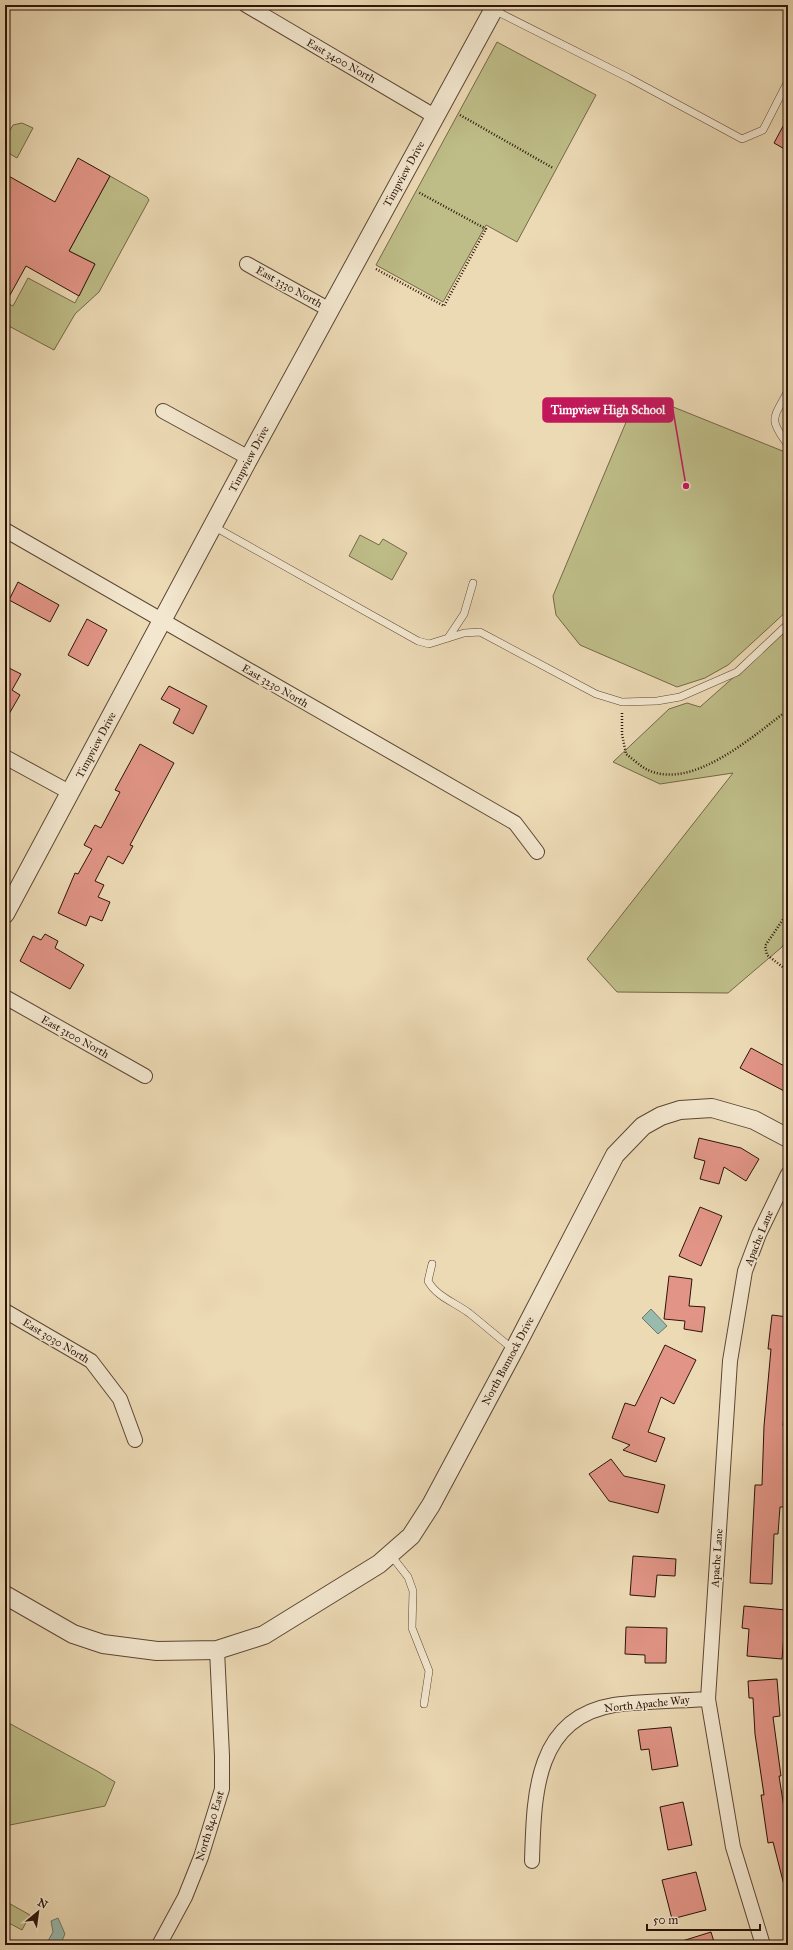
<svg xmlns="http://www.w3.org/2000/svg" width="793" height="1950" font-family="'IM FELL Great Primer',serif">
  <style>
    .green { fill: #bebd88; stroke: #756848 }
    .water { fill: #99bbae; stroke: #6d786c }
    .building { fill: #e29587; stroke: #2c1409 }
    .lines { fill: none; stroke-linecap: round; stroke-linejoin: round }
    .service-casing { stroke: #5c4634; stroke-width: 8 }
    .minor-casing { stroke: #5c4634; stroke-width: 16 }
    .tertiary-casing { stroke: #5c4634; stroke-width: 20 }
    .path { stroke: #2c1409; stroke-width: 2.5; stroke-dasharray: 1 2; stroke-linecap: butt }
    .service { stroke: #f3e7cf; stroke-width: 7 }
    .minor { stroke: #f3e7cf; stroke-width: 14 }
    .tertiary { stroke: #f3e7cf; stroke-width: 18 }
    .labels { text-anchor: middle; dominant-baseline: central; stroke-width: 3; stroke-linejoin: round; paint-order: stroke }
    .street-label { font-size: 11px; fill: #2c1409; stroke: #f3e7cf }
    .leader { fill: none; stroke: #c2185b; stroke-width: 1.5 }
    .callout-dot { fill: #c2185b; stroke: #f3e7cf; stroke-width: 1.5 }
    .callout { fill: #c2185b; stroke: #c2185b; stroke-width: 1.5 }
    .callout-label { font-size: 12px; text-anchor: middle; font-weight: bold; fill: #fff }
  </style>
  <rect width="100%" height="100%" fill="#ecdab5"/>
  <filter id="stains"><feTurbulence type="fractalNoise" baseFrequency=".005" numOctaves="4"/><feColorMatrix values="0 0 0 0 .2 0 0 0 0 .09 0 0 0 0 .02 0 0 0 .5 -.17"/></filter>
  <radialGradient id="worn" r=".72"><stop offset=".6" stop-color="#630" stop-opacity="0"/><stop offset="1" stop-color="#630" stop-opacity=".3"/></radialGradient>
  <path class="green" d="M497,42l99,53 -79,147 -31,-17 -43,77 -67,-37z
    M22,123l11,5 -16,30 -12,-7v-12l8,-14z
    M110,176l37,21 2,3 -50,92 -24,22 -21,36 -49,-26v-22l8,4 15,-28 47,25 20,-39 -26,-13z
    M651,398l134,54 3,5v153l-60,55 -23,13 -28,9 -97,-42 -24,-30 -3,-19 79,-188z
    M360,535l19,10 4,-6 24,14 -15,27 -43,-24z
    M788,629v307l-6,11 -54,46 -111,-1 -30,-33 146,-186 -73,11 -47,-22 56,-53 18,-6 13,4z
    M5,1721l92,50 18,11 -10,24 -100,20z
    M5,1901l25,14 -8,15 -17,-9z"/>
  <path class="water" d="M651,1309l16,17 -9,8 -16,-16z
    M58,1918l7,16 -5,11h-5l-7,-4 5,-9 -2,-11z"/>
  <path class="building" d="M788,117v34l-14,-8z
    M78,158l32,18 -41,75 26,13 -16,32 -53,-30 -21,38v-130l50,28z
    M18,582l41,23 -9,17 -41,-22z
    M87,619l20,11 -19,36 -20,-11z
    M5,666l16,8 -9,16 8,5 -15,26z
    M169,686l38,20 -14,28 -20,-11 7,-14 -19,-10z
    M140,744l34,19 -44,82 3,1 -10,18 -15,-8 -13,25 9,4 -6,12 12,5 -8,19 -12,-5 -4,10 -28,-13 17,-40 3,1 14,-25 -8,-4 11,-20 6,3 19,-36 -5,-2z
    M45,934l13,7 -3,7 29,17 -14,24 -50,-28 13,-25 8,4z
    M751,1048l37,20v25l-48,-25z
    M699,1138l42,10 18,11 -13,22 -22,-14 -5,17 -19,-5 5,-18 -11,-3z
    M700,1207l22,9 -21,50 -22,-10z
    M669,1276l23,3 -3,27 16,1 -3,25 -18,-3 1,-8 -21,-2z
    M772,1315l16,2v45l-5,64h4l-2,61h3l-1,20h-7l-2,27h-4l-2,50 -22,-1 5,-98h7l2,-59 7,-77h-3z
    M665,1345l31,15 -22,44 -13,-7 -13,35 17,6 -9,24 -33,-12 7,-5 -18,-7 13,-35 10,3z
    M611,1459l13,17 41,9 -7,28 -49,-12 -20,-27z
    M633,1556l43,3 -1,17 -18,-1 -2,22 -25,-2z
    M744,1606l42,4 -4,49 -35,-3 2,-27 -7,-1z
    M626,1627l41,1 -1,35h-21v-8l-20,-1z
    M777,1679l3,37 -7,1 8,59h-2l9,57v51l-4,1 -11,-43 -5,1 -7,-48h3l-9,-61 -2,-36h-4l-1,-17z
    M671,1727l7,39 -26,4 -3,-21 -8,1 -3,-20z
    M683,1802l9,43 -24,5 -8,-43z
    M696,1872l10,38 -34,9 -10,-39z
    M711,1932l4,13h-36v-3z"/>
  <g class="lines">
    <defs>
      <path id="service" d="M494,10l135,68 113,61 21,-9 25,-49
        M788,391c-15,28 -20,27 0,54
        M213,526l205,115 11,3 35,-11 16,-1 116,62 26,8 35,-1 23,-4 57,-25 51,-48
        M448,638l16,-24 9,-31
        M432,1264l-4,17c9,16 26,21 41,32 15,12 30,25 45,37
        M390,1554l18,23 5,14 -1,37 17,43 -5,33"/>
      <path id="minor" d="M246,5l190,112
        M247,264l83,46
        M163,411l86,47
        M5,530l510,293 22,29
        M5,757l66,36
        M5,997l140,79
        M5,1311l86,50 29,38 15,41
        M532,1861c2,-64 2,-143 82,-156 30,-4 63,-4 94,-6
        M159,1945l26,-48 16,-40 21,-68v-33l-5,-106
        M763,1945l-30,-98 -25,-148 22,-338 15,-90 14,-37 29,-60"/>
      <path id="tertiary" d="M5,914l244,-456 247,-453
        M5,1595l68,39 30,10 54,7 60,-1 47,-15 115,-71 32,-28 20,-31 83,-155 101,-195 28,-29 18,-10 19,-6 32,-2 42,12 34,18"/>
    </defs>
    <use href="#service" class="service-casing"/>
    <use href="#minor" class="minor-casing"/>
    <use href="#tertiary" class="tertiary-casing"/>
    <path class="path" d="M460,115l93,53
      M376,269l68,37 42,-77 -68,-37
      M622,713v21l4,20c7,5 15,13 22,16 45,21 106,-35 140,-60
      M788,912l-23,34 2,9 21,16"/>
    <use href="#service" class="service"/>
    <use href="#minor" class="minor"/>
    <use href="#tertiary" class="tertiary"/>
  </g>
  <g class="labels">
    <g class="street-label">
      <text transform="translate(341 61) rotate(30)">East 3400 North</text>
      <text transform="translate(404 174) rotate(-61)">Timpview Drive</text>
      <text transform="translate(289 287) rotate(29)">East 3330 North</text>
      <text transform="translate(249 459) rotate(-62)">Timpview Drive</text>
      <text transform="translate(275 686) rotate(30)">East 3230 North</text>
      <text transform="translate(96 745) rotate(-62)">Timpview Drive</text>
      <text transform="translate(75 1037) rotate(29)">East 3100 North</text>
      <text transform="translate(759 1238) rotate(-68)">Apache Lane</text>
      <text transform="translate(56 1341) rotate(31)">East 3030 North</text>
      <text transform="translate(508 1361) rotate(-62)">North Bannock Drive</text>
      <text transform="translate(717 1558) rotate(-86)">Apache Lane</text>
      <text transform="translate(647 1704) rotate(-6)">North Apache Way</text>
      <text transform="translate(210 1826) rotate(-73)">North 840 East</text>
    </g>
  </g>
  <path class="leader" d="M686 486L673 410"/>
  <circle class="callout-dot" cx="686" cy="486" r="4"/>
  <rect class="callout" x="543" y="398" width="130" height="24" rx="4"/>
  <g class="callout-label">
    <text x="608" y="414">Timpview High School</text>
  </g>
  <rect width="793" height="1950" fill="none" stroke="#ecdab5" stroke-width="20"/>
  <rect x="6" y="6" width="781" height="1938" fill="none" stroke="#2c1409" stroke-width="2"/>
  <rect x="10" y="10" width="773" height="1930" fill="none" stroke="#2c1409"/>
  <g transform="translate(38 1912) rotate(29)" stroke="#f3e7cf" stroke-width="3" paint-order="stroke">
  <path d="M0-3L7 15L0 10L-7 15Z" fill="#2c1409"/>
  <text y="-6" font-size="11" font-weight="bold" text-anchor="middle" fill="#2c1409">N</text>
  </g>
  <path d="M647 1924v6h113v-6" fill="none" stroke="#2c1409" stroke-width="2"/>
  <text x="653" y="1924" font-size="12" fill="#2c1409" stroke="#f3e7cf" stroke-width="3" paint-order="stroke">50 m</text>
  <rect width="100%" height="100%" filter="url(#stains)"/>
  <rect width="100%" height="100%" fill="url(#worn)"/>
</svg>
